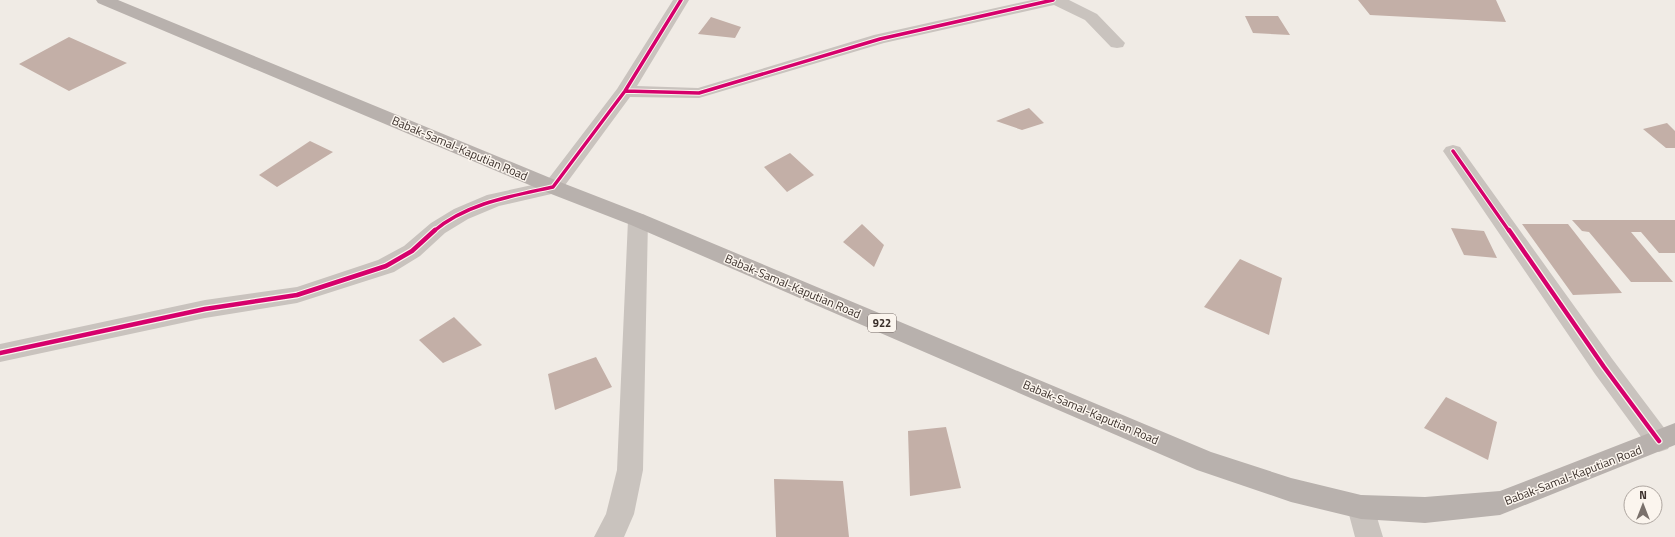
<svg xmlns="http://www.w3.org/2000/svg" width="1675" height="537" font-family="'Titillium Web',sans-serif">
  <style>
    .building { fill: #c3afa7 }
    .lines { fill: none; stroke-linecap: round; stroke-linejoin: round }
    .street { fill: #c9c3be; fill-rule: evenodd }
    .primary { fill: #b8b1ad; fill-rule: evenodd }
    .cycleway-far1-casing { stroke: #fbf5ee; stroke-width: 5.5 }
    .cycleway-casing { stroke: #fbf5ee; stroke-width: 7 }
    .cycleway-far1 { stroke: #d6006c; stroke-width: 3.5 }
    .cycleway { stroke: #d6006c; stroke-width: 4.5 }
    .labels { text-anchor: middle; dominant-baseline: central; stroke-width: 3; stroke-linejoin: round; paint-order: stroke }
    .shield { fill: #fbf5ee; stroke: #756b66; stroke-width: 1 }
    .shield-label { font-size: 11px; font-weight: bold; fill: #3b302b }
    .street-label { font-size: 12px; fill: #3b302b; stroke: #fbf5ee }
  </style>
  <rect width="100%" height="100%" fill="#f0ebe5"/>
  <path class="building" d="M1358,0h138l10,22 -136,-7z
    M1245,16h33l12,19 -37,-2z
    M711,17l30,10 -6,11 -37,-4z
    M69,37l58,26 -58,28 -50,-27z
    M1029,108l15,15 -22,7 -26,-9z
    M1667,123l8,8v17h-9l-23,-19z
    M310,141l23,11 -56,35 -18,-12z
    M790,153l24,22 -27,17 -23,-25z
    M1572,220h103v33h-16l-18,-21h-10l42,50h-42l-42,-50 -7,-1z
    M862,224l22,21 -10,22 -31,-25z
    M1522,224h46l54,69 -49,2z
    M1451,228l33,3 13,27 -33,-3z
    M1240,259l42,19 -13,57 -65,-28z
    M454,317l28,28 -39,18 -24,-23z
    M596,357l16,30 -57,23 -7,-36z
    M1446,397l51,25 -9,38 -64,-32z
    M946,427l15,61 -51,8 -2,-65z
    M774,479l69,2 6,56h-73z"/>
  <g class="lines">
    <path class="street" d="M673,0h16l-52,86 61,2 176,-53 158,-35h37l28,14 28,29 -2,4 -6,1 -6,-1 -26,-27 -31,-15 -170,38 -185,55 -69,-1 -70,95 -61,14 -31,13 -23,14 -25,23 -26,16 -97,31 -92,15 -205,44v-18l205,-44 92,-13 81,-27 26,-14 27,-23 23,-14 33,-14 59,-13 71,-93z
      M1453,145l7,2 153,213 55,73 4,8 -4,8 -9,3 -9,-3 -55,-75 -152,-223 3,-4z
      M638,213l7,2 3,5 -5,250 -9,44 -10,23h-30l12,-23 11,-44 11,-250 3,-5z
      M1361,495l10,3 12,39h-28l-8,-30 4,-9z"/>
    <path class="primary" d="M96,0h22l442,182 85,33 566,237 80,26 70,17 64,2 75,-6 175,-68v22l-175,70 -75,8 -64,-4 -70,-17 -94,-32 -566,-245 -85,-33 -448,-189z"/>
    <defs>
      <path id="cycleway-far1" d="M625,91l74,2 181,-54 173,-39
        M1453,151l56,80
        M434,231c33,-28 78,-35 119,-44l72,-96 56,-91"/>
      <path id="cycleway" d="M1509,230l95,137 55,74
        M0,353l205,-44 92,-14 89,-29 26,-15 23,-21"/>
    </defs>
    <use href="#cycleway-far1" class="cycleway-far1-casing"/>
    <use href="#cycleway" class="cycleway-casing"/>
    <use href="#cycleway-far1" class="cycleway-far1"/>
    <use href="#cycleway" class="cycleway"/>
  </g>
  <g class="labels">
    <rect class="shield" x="868" y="314" width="28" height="18" rx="3"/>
    <g class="shield-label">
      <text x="882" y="323">922</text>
    </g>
    <g class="street-label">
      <text transform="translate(460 148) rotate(23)">Babak-Samal-Kaputian Road</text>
      <text transform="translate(793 286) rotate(23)">Babak-Samal-Kaputian Road</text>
      <text transform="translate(1091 412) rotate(23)">Babak-Samal-Kaputian Road</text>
      <text transform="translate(1573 475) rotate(-21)">Babak-Samal-Kaputian Road</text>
    </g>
  </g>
  <g transform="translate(1643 505)"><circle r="19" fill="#fbf5ee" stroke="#aea6a0"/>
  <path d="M0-3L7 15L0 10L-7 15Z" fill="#7a716c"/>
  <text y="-6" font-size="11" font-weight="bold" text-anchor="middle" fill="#3b302b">N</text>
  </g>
</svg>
